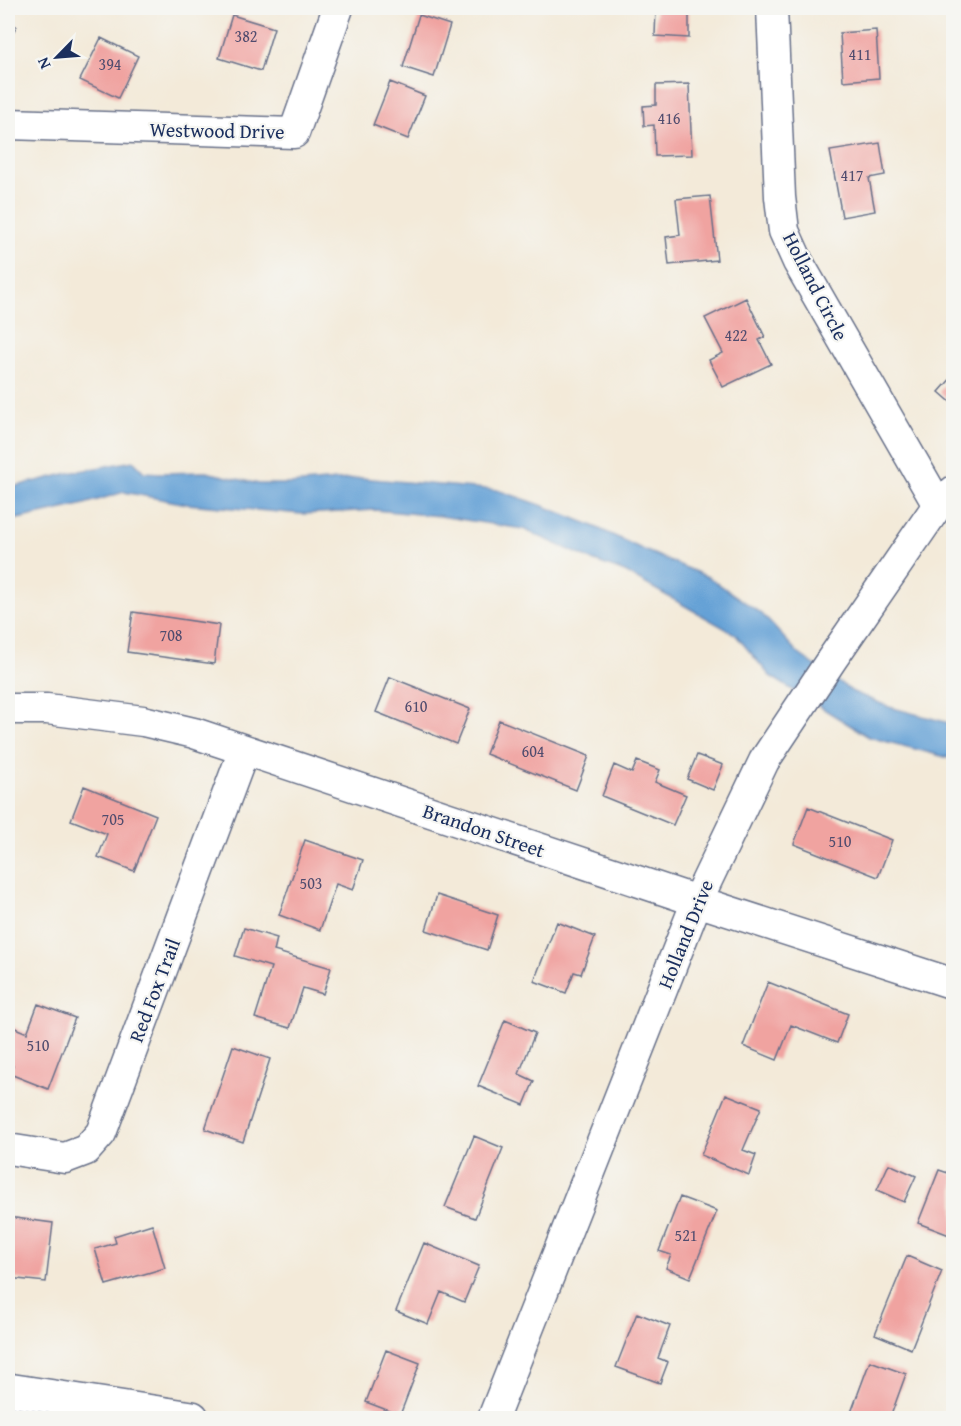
<svg xmlns="http://www.w3.org/2000/svg" width="961" height="1426" font-family="'Gentium Book Plus',serif">
  <style>
    .water { fill: #65a1d6; stroke: #40689a; stroke-width: 1.5 }
    .building { fill: #f0a3a0 }
    .lines { fill: none; stroke-linecap: round; stroke-linejoin: round }
    .minor-casing { stroke: #677089; stroke-width: 33 }
    .tertiary-casing { stroke: #677089; stroke-width: 36 }
    .minor { stroke: #fff; stroke-width: 30 }
    .tertiary { stroke: #fff; stroke-width: 33 }
    .labels { text-anchor: middle; dominant-baseline: central; stroke-width: 4.5; stroke-linejoin: round; paint-order: stroke }
    .number-label { font-size: 16px; fill: #504c6e }
    .street-label { font-size: 20px; fill: #1b2f5e; stroke: #f6f6f2 }
  </style>
  <rect width="100%" height="100%" fill="#f6f6f2"/>
  <filter id="ink" filterUnits="userSpaceOnUse"><feTurbulence type="fractalNoise" baseFrequency=".0167" numOctaves="2"/><feDisplacementMap in="SourceGraphic" scale="12" xChannelSelector="R" yChannelSelector="G"/><feConvolveMatrix kernelMatrix="1 2 1 2 8 2 1 2 1" color-interpolation-filters="sRGB"/></filter>
  <filter id="wash" filterUnits="userSpaceOnUse"><feTurbulence type="fractalNoise" baseFrequency=".008" numOctaves="4" result="noise"/><feDisplacementMap in="SourceGraphic" scale="24" xChannelSelector="R" yChannelSelector="G"/><feGaussianBlur stdDeviation="1.35" result="paint"/><feColorMatrix in="noise" values="0 0 0 0 0 0 0 0 0 0 0 0 0 0 0 0 0 1.4 0 .05"/><feComposite in="paint" operator="in"/></filter>
  <g filter="url(#wash)">
    <rect width="100%" height="100%" fill="#f3ead9"/>
    <path class="water" d="M133,461l11,11 16,1 46,-1 53,12h32l70,-6 136,12 41,14 53,21 53,25 64,27 54,37 37,40 54,38 36,15 64,17v35l-84,-22 -99,-61 -35,-42 -110,-62 -33,-12 -69,-31 -83,-13 -65,-6 -73,4 -115,-10 -63,-12 -43,13 -73,16v-33l61,-15z"/>
    <g id="blocks">
      <path class="building" d="M656,8h33v30l-34,-2z
        M232,15l42,13 -13,43 -42,-13z
        M419,15l31,10 -16,52 -31,-10z
        M8,23l8,3 -8,21z
        M876,30l3,48 -36,3 -3,-48z
        M101,38l37,18 -20,42 -38,-18z
        M390,82l35,14 -17,43 -35,-14z
        M689,84l3,71 -37,1 -1,-31 -10,1 -1,-20 13,-1v-20z
        M880,143l5,32 -16,3 6,33 -33,6 -12,-66z
        M710,196l7,64 -48,5 -3,-28 14,-2 -4,-36z
        M746,298l19,39 -6,3 12,24 -48,23 -14,-27 14,-7 -18,-35z
        M954,375v30l-15,-13z
        M133,612l86,13 -5,39 -87,-12z
        M390,677l80,32 -14,35 -80,-32z
        M499,720l90,36 -13,34 -90,-36z
        M697,755l26,10 -10,25 -26,-11z
        M637,761l23,9 -5,12 31,13 -13,30 -71,-29 12,-31 18,8z
        M84,786l72,29 -22,56 -36,-14 9,-23 -36,-14z
        M808,807l84,33 -14,37 -84,-33z
        M305,840l58,20 -10,30 -17,-6 -16,46 -41,-15z
        M437,895l61,20 -11,35 -61,-20z
        M557,922l38,15 -14,37 -7,-2 -8,21 -32,-12z
        M244,928l33,10 -3,13 57,17 -8,26 -20,-6 -13,40 -35,-10 16,-51 -36,-11z
        M768,982l80,32 -11,29 -46,-18 -14,35 -34,-14z
        M38,1004l37,14 -27,71 -38,-15 3,-8 -5,-2v-39l19,8z
        M505,1020l30,13 -16,41 15,7 -10,24 -46,-19z
        M233,1046l37,13 -27,83 -38,-13z
        M726,1094l35,14 -18,42 13,5 -7,20 -48,-20z
        M474,1136l29,12 -28,70 -30,-11z
        M889,1164l27,12 -12,26 -27,-12z
        M939,1170l15,5v56l-2,5 -34,-13z
        M680,1197l37,14 -27,67 -24,-10 5,-13 -12,-4z
        M8,1217l45,6 -7,59 -38,-4 3,-26h-3z
        M152,1224l13,44 -59,17 -11,-36 21,-6 -2,-7z
        M424,1243l55,23 -15,36 -23,-10 -13,32 -32,-13z
        M907,1256l35,15 -31,78 -36,-15z
        M637,1313l33,13 -12,32 10,4 -8,21 -44,-16z
        M386,1350l34,13 -20,52 -34,-13z
        M870,1361l36,13 -16,44h-41z"/>
    </g>
  </g>
  <g filter="url(#ink)">
    <use href="#blocks" fill-opacity="0" stroke="#677089" stroke-width="1.5"/>
    <g class="lines">
      <defs>
        <path id="minor" d="M772,8l8,189 4,34 14,31 140,243
          M8,124l286,9 44,-125
          M8,709h39l96,12 51,12 503,168 257,83
          M8,1149l57,9 21,-8 15,-17 143,-383
          M493,1418l204,-517 67,-140 68,-102 106,-154 16,-14"/>
        <path id="tertiary" d="M8,1390l184,28"/>
      </defs>
      <use href="#minor" class="minor-casing"/>
      <use href="#tertiary" class="tertiary-casing"/>
      <use href="#minor" class="minor"/>
      <use href="#tertiary" class="tertiary"/>
    </g>
  </g>
  <g class="labels">
    <g class="number-label">
      <text x="246" y="36">382</text>
      <text x="860" y="54">411</text>
      <text x="110" y="64">394</text>
      <text x="669" y="118">416</text>
      <text x="852" y="175">417</text>
      <text x="736" y="335">422</text>
      <text x="171" y="635">708</text>
      <text x="416" y="706">610</text>
      <text x="533" y="751">604</text>
      <text x="113" y="819">705</text>
      <text x="840" y="841">510</text>
      <text x="311" y="883">503</text>
      <text x="38" y="1045">510</text>
      <text x="686" y="1235">521</text>
    </g>
    <g class="street-label">
      <text transform="translate(217 130) rotate(1)">Westwood Drive</text>
      <text transform="translate(816 286) rotate(63)">Holland Circle</text>
      <text transform="translate(484 830) rotate(19)">Brandon Street</text>
      <text transform="translate(685 934) rotate(-68)">Holland Drive</text>
      <text transform="translate(154 990) rotate(-69)">Red Fox Trail</text>
    </g>
  </g>
  <rect width="961" height="1426" fill="none" stroke="#f6f6f2" stroke-width="30"/>
  <g transform="translate(57 57) rotate(245)" stroke="#f6f6f2" stroke-width="4.5" paint-order="stroke">
  <path d="M0-4.5L10 22L0 15L-10 22Z" fill="#1b2f5e"/>
  <text y="-9" font-size="16" font-weight="bold" text-anchor="middle" fill="#1b2f5e">N</text>
  </g>
</svg>
